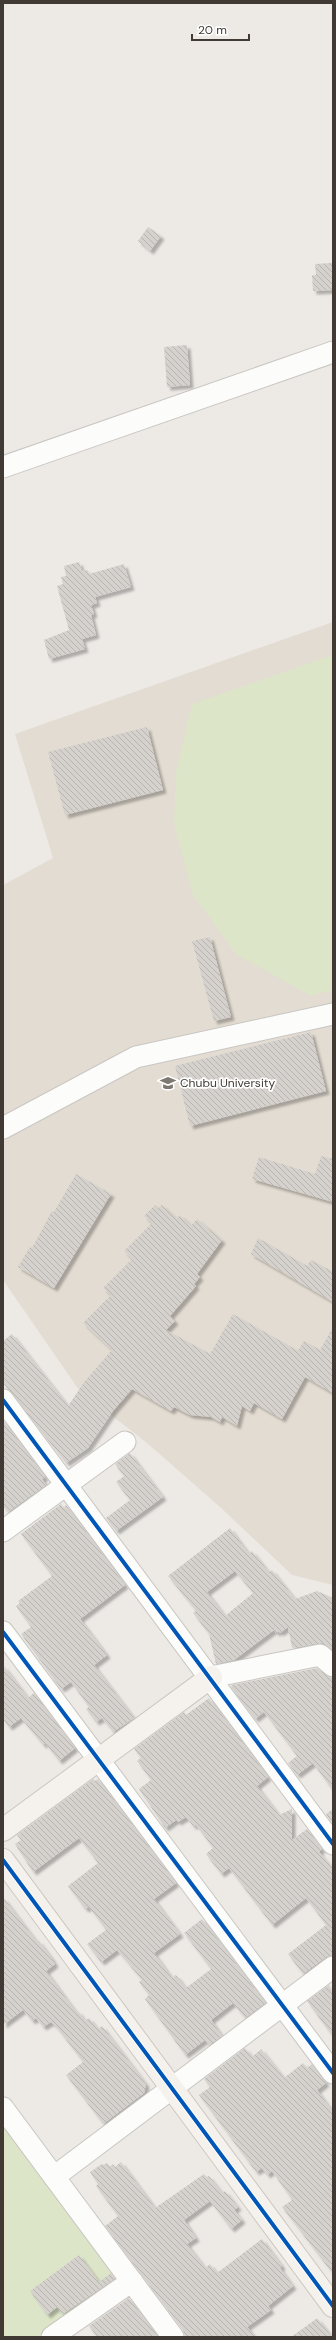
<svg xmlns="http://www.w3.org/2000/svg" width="336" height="2340" font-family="'DM Sans',sans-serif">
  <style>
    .education { fill: #e3dcd2 }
    .green { fill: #dde5c8 }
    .building { fill: url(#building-back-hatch); fill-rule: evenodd; filter: url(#shadow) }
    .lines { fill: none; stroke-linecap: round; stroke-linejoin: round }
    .street-casing { stroke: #c9c6c2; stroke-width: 23 }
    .secondary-casing { stroke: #cdc7c0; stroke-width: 24 }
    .street { stroke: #fcfcfb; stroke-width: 21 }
    .secondary { stroke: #f5f2ed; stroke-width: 22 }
    .cycleway-casing { stroke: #fff; stroke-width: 6 }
    .cycleway { stroke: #0057b8; stroke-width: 4 }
    .labels { text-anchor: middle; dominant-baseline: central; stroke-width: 3.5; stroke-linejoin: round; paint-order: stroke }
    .poi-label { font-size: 12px; fill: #413a34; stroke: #fff; text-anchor: start }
  </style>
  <defs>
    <pattern id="building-back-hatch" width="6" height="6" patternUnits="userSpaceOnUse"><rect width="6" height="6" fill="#d5d1cd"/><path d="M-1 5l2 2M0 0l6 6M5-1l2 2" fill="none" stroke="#b8b4b1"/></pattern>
    <filter id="shadow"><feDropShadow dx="3.5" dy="3.5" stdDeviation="1" flood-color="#0004"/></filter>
  </defs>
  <rect width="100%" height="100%" fill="#edeae6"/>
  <path class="education" d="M333,622v963l-41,-10 -72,-68 -73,-64 -68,-53 -76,-110v-395l50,-27 -38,-124z"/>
  <path class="green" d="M333,655v335l-22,6 -75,-42 -43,-59 -19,-71 2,-52 16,-68z
    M3,2125l111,149 -2,9 -74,54h-35z"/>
  <path class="building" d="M148,227l13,9 -11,15 -12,-10z
    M331,263h2v27l-20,1 -1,-16h4l-1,-11z
    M187,345l3,40 -23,2 -3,-40z
    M79,562l3,9 6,-1 1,4 35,-10 7,23 -36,10 2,6 -6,2 3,9 -3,1 5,20 -14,4 3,10 -36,10 -5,-19 25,-10 -12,-44 6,-2 -2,-7 5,-1 -2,-10z
    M147,727l16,63 -98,25 -17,-63z
    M210,937l21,80 -17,4 -22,-80z
    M311,1032l15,59 -136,35 -15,-60z
    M321,1156l12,3v43l-81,-23 7,-22 56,17z
    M76,1174l35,20 -57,94 -36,-21 12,-20 2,1 20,-37 2,1z
    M155,1205l3,3 4,-3 14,14 4,-4 11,11 6,-7 25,21 -25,34 3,3 -6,7 2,2 -26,30 5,5 -9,9 44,24 23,-40 65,37 6,-10 16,9 13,-23v66l-28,-16 -23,42 -28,-16 -4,8 -8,-5 -5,20 -15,-9 -2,5 -9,-5 -21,-2 -16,-8 -3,4 -39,-22 -19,22 -25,37 -22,15 -63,-80v-42l9,-7 56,72 17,-25 27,-31 -29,-27 28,-28 -8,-7 29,-29 -8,-8 28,-28 -8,-7z
    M258,1238l49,28 4,-6 22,12v30l-82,-48z
    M3,1420l42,57 -3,2 4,6 -38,27 -5,-6z
    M130,1453l33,44 -47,34 -10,-13 24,-18 -14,-18 8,-6 -9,-12z
    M61,1504l3,4 2,-3 59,80 -45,34 27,36 -13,10 40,53 -21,14 -11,-14 -6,4 -10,-13 3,-2 -18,-25 -10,7 -40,-55 10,-7 -15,-21 4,-3 -2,-2 34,-25 -31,-42z
    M230,1528l19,26 3,-3 17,21 3,-2 23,29 22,-8 16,7v52l-10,-7 -31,5 -4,-21 -8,6 -1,-2 -3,2 -2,-3 -40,30 -18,4 -7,-30 -16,-21 3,-2 -28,-35zM235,1571l18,22 -28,23 -18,-24z
    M3,1665l25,33 6,-5 41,55 -16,13 -14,-18 -2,2 -22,-27 -12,9 -6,-8z
    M317,1668l9,7 7,3v113l-20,-28 -16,12 -9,-12 9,-7 -33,-44 -9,7 -24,-32 1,-2z
    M209,1698l59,79 -11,9 22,29 13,-6v31l15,-11 15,20 -3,3 14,17v86l-7,2 -23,17 -15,-20 38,-29 -20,-27 -34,27 -43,-57 -8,6 -15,-20 7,-6 -17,-23 -3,1 -7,-9 -8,5 -2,-2 -11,8 -26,-39 12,-9 -14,-19 4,-3 -7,-9 50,-37 2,3z
    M93,1779l2,2 3,-2 78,104 -22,16 26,35 -26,19 18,25 4,-3 10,13 25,-19 -27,-36 18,-14 63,84 -20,15 -12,-15 -22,17 11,16 -13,9 -4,-5 -20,15 -40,-56 4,-4 -10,-13 3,-2 -25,-30 -16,12 -14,-18 19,-14 -17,-23 -4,2 -17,-23 30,-23 -19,-25 -46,34 -18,-28 6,-4 -4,-5z
    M333,1809v15l-7,-10z
    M3,1897l34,45 2,-1 12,16 4,7 -9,7 30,41 2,-1 7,10 4,-3 9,11 4,-3 44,58 -2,9 -41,31 -37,-49 17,-13 -26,-34 -6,-6 -8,5 -7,-9 -4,3 -9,-11 -20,15z
    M329,1985l4,7v45l-26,-36z
    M245,2048l7,9 9,-8 23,29 19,-15 4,5 5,-4 14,19 -9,7 16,22v162l-51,-67 10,-7 -20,-29 -5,4 -5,-7 -6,4 -57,-77 11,-8 -6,-8z
    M121,2162l34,46 49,-34 3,3 2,-1 13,17 3,-2 13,16 -4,3 8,10 -11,9 -21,-28 -26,19 12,18 -9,6 18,24 5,-4 7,9 45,-34 20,27 -2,2 13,18 -25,20 3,4 -24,17 8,10h-70l-2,-7 -78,-104 13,-10 -22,-30 2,-2 -8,-12 12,-8 1,1 4,-2 3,4 3,-3 2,3z
    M79,2255l20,27 12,-9 4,6 -52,35 -6,-7 -10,8 -17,-24z
    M129,2298l29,39h-61l-8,-11z
    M316,2319h2l14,18h-41z"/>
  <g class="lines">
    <defs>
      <path id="street" d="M3,467l330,-115
        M3,1128l133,-71 197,-43
        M3,1400l330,444
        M3,1531l122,-89
        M3,1632l330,441
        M211,1677l109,-22 13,11
        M3,2108l170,229
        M54,2177l279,-210
        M52,2337l80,-56"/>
      <path id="secondary" d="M3,1830l208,-153
        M3,1860l330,446"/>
    </defs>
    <use href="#street" class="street-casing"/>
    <use href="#secondary" class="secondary-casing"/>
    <use href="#street" class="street"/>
    <use href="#secondary" class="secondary"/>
    <defs>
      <path id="cycleway" d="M3,1400l330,444
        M3,1632l330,441
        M3,1860l330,446"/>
    </defs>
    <use href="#cycleway" class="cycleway-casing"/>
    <use href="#cycleway" class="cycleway"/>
  </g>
  <defs>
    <symbol id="university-bare" viewBox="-9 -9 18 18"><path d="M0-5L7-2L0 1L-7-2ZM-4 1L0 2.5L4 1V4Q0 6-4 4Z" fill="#7d7872" stroke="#fff" stroke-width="2.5" paint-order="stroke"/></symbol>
  </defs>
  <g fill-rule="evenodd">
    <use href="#university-bare" x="157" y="1072" width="22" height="22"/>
  </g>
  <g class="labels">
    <g class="poi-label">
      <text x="180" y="1083">Chubu University</text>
    </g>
  </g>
  <rect width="336" height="2340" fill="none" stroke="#413a34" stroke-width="8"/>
  <path d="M192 34v6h57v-6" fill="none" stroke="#413a34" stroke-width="2"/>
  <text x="198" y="34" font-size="12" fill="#413a34" stroke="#ffffff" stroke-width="3" paint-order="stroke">20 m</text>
</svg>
